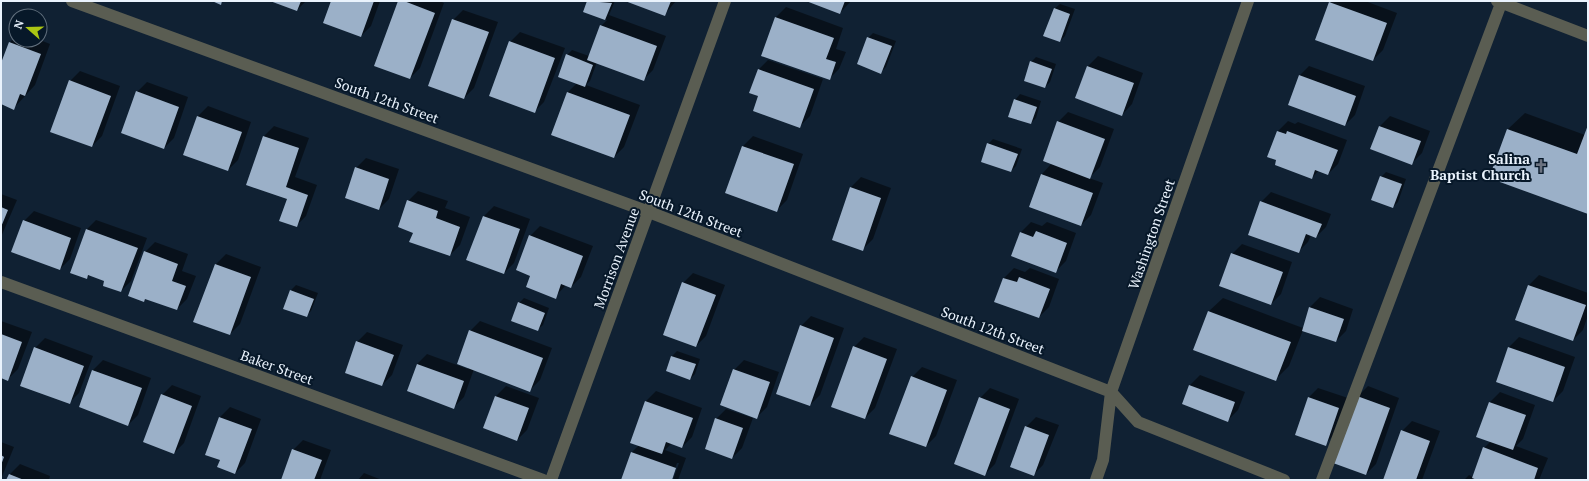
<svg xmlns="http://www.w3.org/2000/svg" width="1589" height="481" font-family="'PT Serif',serif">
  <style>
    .shadow { fill: #0007 }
    .building { fill: #9bb0c8 }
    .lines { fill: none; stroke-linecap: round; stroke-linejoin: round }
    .lane { stroke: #5a5d52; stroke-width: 12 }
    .street { stroke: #5a5d52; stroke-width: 12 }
    .labels { text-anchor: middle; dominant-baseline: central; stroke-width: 4; stroke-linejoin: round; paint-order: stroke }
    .street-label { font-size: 14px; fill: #eaf3fd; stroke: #071829 }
    .poi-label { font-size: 14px; font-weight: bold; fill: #eaf3fd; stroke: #071829; text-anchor: end }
  </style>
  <rect width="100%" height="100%" fill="#102133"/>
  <path class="shadow" d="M272,1h34l-9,9z
    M332,1h48l-9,25 -10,10z
    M399,1h41l4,2 -24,65 -10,10z
    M588,1h27l-6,14 57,21 -13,34 -10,10 -46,-18 -7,19 -4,4 54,20 -16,42 -10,10 -61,-23 15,-42 9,-9 -10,-28 5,-5 17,6 12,-30 6,-6 -23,-9z
    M627,1h49l-11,13z
    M808,1h43l-11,12z
    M1331,1h34l32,12 -14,37 -10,10 -57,-20z
    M1060,4l15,5 -10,27 -5,5 -6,-32z
    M786,7l57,21 -7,21 10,3 -7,17 -10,10 -67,-24 14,-38z
    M463,10l35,12 -24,66 -10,10 -11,-78z
    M520,32l45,16 -21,54 -10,10 -24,-70z
    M873,33l23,8 -10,26 -5,5 -13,-34z
    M16,36v4h24l10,4 -15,41 -21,23 -13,-5v-37l9,-24z
    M1098,56l45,17 -11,31 -10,11 -46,-17 12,-32z
    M1036,57l20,7 -6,18 -5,5 -14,-25z
    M768,60l55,19 -13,37 -10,10 -41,-31 -1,-25z
    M1309,66l56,20 -10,29 -10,10 -46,-49z
    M80,71l40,15 -18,50 -10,10 -22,-65z
    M147,82l41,15 -14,41 -10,10 -27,-56z
    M1020,94l21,7 -5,17 -5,5 -16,-23z
    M208,106l43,16 -13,38 -10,10 -44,-16 14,-38z
    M1068,112l46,17 -14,38 -11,11 14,5 -12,32 -10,10 -51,-19 12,-32 10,-11 6,-41z
    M1525,113l60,22 3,-8v86l-80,-84z
    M1390,116l40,15 -8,22 -10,10 -41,-14 9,-23z
    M1288,121l7,3 3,-2 49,18 -9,24 -10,10 -9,-4 -7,8 -34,-47z
    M274,126l35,12 -14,39 22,8 -11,31 -10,10 -8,-27 -41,-15 17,-48z
    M753,136l50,18 -16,46 -10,10 -34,-64z
    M993,139l29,10 -6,17 -5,5 -23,-27z
    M366,158l33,11 -10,30 -10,10 -23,-41z
    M1386,172l20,7 -8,23 -5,5 -12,-30z
    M861,177l30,11 -18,51 -10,10 -12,-62z
    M418,191l30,10 -3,7 25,9 -10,28 -10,10 -42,-54z
    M1271,192l60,22 -5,13 -10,10 -5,-2 -3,7 -10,10 -37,-50z
    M1,194l16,6 -16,37z
    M494,206l36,13 -16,44 -10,10 -37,-14 17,-43z
    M34,211l47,17 -11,31 -10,10 -36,-48z
    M96,220l51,18 -16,43 -10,10 -15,-11 -16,-5 -4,3v-48z
    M1031,222l11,4 5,-4 29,11 -10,28 -10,10 -44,-16 9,-23z
    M540,226l53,20 -12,31 -10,10 -5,-2 -11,12 -24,-22 -1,-39z
    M155,242l33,12 -6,17 14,5 -9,23 -10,10 -31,-11 -2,3 1,-49z
    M1242,244l50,18 -11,32 -10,10 -39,-50z
    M226,254l35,13 -21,57 -10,10 -14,-70z
    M1014,268l11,4 5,-4 29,11 -10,28 -10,10 -43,-16 8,-23z
    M693,273l32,12 -19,51 -10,10 -13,-63z
    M1539,275l49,18v22l-5,15 -10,10 -44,-55z
    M296,285l22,8 -7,18 -5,5 -15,-26z
    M1320,297l33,12 -7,22 -10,10 -33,-11 -14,36 -14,14 -66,-69 14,-13 80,30 7,-21z
    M524,298l25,10 -6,17 -6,5 -18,-27z
    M811,316l33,12 -24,67 -10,10 -9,-79z
    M1,321l31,11 -14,37 -10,10 -7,-2z
    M480,321l72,27 -12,32 -10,10 -56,-21 -10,28 -10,10 -37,-43 10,-10 41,15 2,-38z
    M367,332l36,13 -11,30 -10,10 -25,-43z
    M864,337l33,12 -22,59 -10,10 -11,-71z
    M1519,337l56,20 -12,34 -10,10 -56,-20 12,-34z
    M45,338l48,18 -14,37 -10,10 -34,-55z
    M677,351l23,8 -5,15 -5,5 -23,-9 5,-14z
    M103,360l48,18 -13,37 -10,10 -48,-18 13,-37z
    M744,360l35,12 -12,35 -10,10 -23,-47z
    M922,367l35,13 -21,56 -10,10 -14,-69z
    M1200,375l45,17 -7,18 -10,10 -45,-16 7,-19z
    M172,385l29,11 -17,47 -10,10 -12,-58z
    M506,386l33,12 -12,32 -10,10 -33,-13 12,-31z
    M1368,386l31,12 -23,66 -10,10 -8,-78z
    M990,388l29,11 -24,65 -10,10 -5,-76z
    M1318,388l30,10 -13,36 -10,10 -17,-46z
    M656,391l46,17 -10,29 -10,10 -10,-4 -7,7 21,8 -8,22h-5l6,-17h-2l-6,17h-49l10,-28 7,-7 -8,-3 15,-41z
    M1500,392l35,13 -12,34 -7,7 32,12 -9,22h-75l5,-5 4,2 11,-29 7,-7 -13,-5 12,-34z
    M230,407l31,12 -16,44 -10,10 -14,-13 -1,-43z
    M726,409l27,9 -11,30 -10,10 -16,-39z
    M1036,417l23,8 -16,40 -10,10 -7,-48z
    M1412,421l28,10 -18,49h-37l17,-49z
    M303,440l28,10 -11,30h-38l11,-30z
    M1,442l13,5 -13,32z
    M20,464l30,12 -1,4h-42l3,-6z
    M364,473l18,7h-24z"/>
  <path class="building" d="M212,1h10l-1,4z
    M270,1h31l-4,10z
    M331,1h43l-13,36 -38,-14z
    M398,1h6l31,12 -25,66 -36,-13z
    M587,1l25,2 -7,17 -22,-8z
    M625,1h46l-6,15z
    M806,1h39l-5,13z
    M1329,2l58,21 -14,38 -58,-21z
    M1054,8l16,6 -10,28 -17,-6z
    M775,17l59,21 -8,21 10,3 -6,18 -69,-24z
    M452,19l37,13 -25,67 -36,-13z
    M600,25l57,21 -13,35 -57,-21z
    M867,37l25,9 -11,28 -24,-10z
    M509,41l46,17 -20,55 -46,-17z
    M9,42l32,12 -16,42 -5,-2 -6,16 -13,-6v-41z
    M566,54l27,11 -8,22 -27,-10z
    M1030,61l22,8 -7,19 -21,-7z
    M1087,66l47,17 -12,33 -47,-18z
    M758,69l56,20 -14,39 -47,-17 5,-15 -9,-3z
    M1299,75l57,21 -11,30 -57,-21z
    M69,80l42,16 -19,51 -42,-15z
    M136,91l43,16 -15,42 -43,-16z
    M567,92l63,23 -16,43 -63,-23z
    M1014,99l23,8 -6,17 -23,-7z
    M197,116l45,16 -14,39 -45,-16z
    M1057,121l48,18 -15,40 -47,-18z
    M1588,125v89l-99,-36 18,-49 70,25z
    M1379,126l42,15 -9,24 -42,-16z
    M1277,131l9,3 1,-3 51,19 -10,25 -13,-5 -3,9 -37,-14 1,-5 -9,-3z
    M263,136l36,12 -13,39 22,8 -11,32 -18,-6 8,-22 -41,-14z
    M987,143l31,11 -7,18 -30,-10z
    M742,146l52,18 -17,48 -52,-19z
    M355,167l34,12 -10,31 -34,-12z
    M1041,174l52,19 -12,33 -52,-19z
    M1380,176l22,8 -9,24 -22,-8z
    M850,187l31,11 -18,53 -31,-11z
    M407,200l31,11 -2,7 24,9 -10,29 -41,-14 4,-9 -15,-6z
    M1260,201l62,23 -6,14 -10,-4 -7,19 -51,-18z
    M1,207l7,3 -7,17z
    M483,216l37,13 -16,45 -38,-14z
    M23,220l48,18 -11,32 -49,-18z
    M86,229l52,19 -17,44 -18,-6 1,-5 -16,-6 -1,4 -17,-6z
    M1036,231l31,12 -11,30 -45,-17 9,-24 13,5z
    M529,235l54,21 -12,32 -10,-4 -5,15 -30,-12 4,-11 -14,-6z
    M144,251l34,13 -6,17 14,5 -9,24 -32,-11 -1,3 -16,-6z
    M1231,253l52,19 -12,33 -52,-19z
    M215,264l36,13 -21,58 -37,-13z
    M1019,277l31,12 -11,29 -45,-16 9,-24 14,4z
    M682,282l34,13 -20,52 -33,-12z
    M1528,285l58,20 -13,36 -58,-21z
    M290,290l24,9 -7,18 -24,-8z
    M518,302l27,11 -7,18 -27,-10z
    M1309,307l35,12 -8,23 -34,-11z
    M1208,311l83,31 -15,39 -83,-31z
    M800,325l34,13 -24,68 -34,-12z
    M469,330l74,28 -13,34 -73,-28z
    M1,334l21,8 -14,39 -7,-3z
    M356,341l38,14 -12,31 -37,-13z
    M853,346l34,13 -22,60 -34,-12z
    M34,347l50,19 -14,38 -50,-18z
    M1508,347l57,20 -12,35 -57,-20z
    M671,356l25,8 -6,16 -24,-9z
    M417,364l47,17 -10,28 -47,-18z
    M733,369l37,13 -13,37 -37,-14z
    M92,370l50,18 -14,38 -49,-19z
    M911,376l36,14 -21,57 -37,-13z
    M1189,385l46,17 -7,20 -46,-18z
    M161,394l31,12 -18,48 -31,-12z
    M495,396l34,12 -12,33 -34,-13z
    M1357,396l33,12 -24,67 -33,-12z
    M979,397l31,12 -25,67 -31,-12z
    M1308,397l31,11 -13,38 -31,-11z
    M645,401l48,17 -11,30 -16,-6 -4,12 -32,-11z
    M1489,402l37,13 -13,35 -37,-13z
    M219,417l33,12 -17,45 -18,-7 3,-7 -15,-5z
    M715,418l28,10 -11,31 -27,-10z
    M1025,426l24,9 -15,41 -24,-9z
    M1401,430l29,11 -14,39h-33z
    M1483,447l55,21 -4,12h-57l-5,-2z
    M292,449l30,11 -8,20h-33z
    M631,452l45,16 -4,12h-51z
    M1,455l3,2 -3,8z
    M9,474l15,6h-18z"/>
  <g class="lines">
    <path class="lane" d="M1322,480l180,-479"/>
    <path class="street" d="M72,1l577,211 462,180 27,30 146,58
      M1497,1l91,35
      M1,282l542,198
      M551,480l174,-479
      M1096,480l7,-20 8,-68 137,-391"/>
  </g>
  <defs>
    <symbol id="church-bare" viewBox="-9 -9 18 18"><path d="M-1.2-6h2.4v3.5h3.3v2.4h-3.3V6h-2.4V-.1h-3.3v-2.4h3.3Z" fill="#6b7280" stroke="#071829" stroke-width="2.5" paint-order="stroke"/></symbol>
  </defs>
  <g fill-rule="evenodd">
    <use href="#church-bare" x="1531" y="156" width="20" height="20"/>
  </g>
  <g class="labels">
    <g class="street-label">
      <text transform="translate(387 100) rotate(20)">South 12th Street</text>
      <text transform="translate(691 213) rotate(21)">South 12th Street</text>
      <text transform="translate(1151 234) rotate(-71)">Washington Street</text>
      <text transform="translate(616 258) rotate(-70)">Morrison Avenue</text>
      <text transform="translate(993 330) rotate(21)">South 12th Street</text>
      <text transform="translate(277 367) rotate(20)">Baker Street</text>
    </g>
    <g class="poi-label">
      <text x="1530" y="158">Salina<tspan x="1530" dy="16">Baptist Church</tspan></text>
    </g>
  </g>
  <rect width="1589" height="481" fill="none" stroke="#eaf3fd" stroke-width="4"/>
  <g transform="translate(28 28) rotate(290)"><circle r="19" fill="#071829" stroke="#62707e"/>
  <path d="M0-3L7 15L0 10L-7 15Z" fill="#acc613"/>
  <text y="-6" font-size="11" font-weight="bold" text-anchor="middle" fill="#eaf3fd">N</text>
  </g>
</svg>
